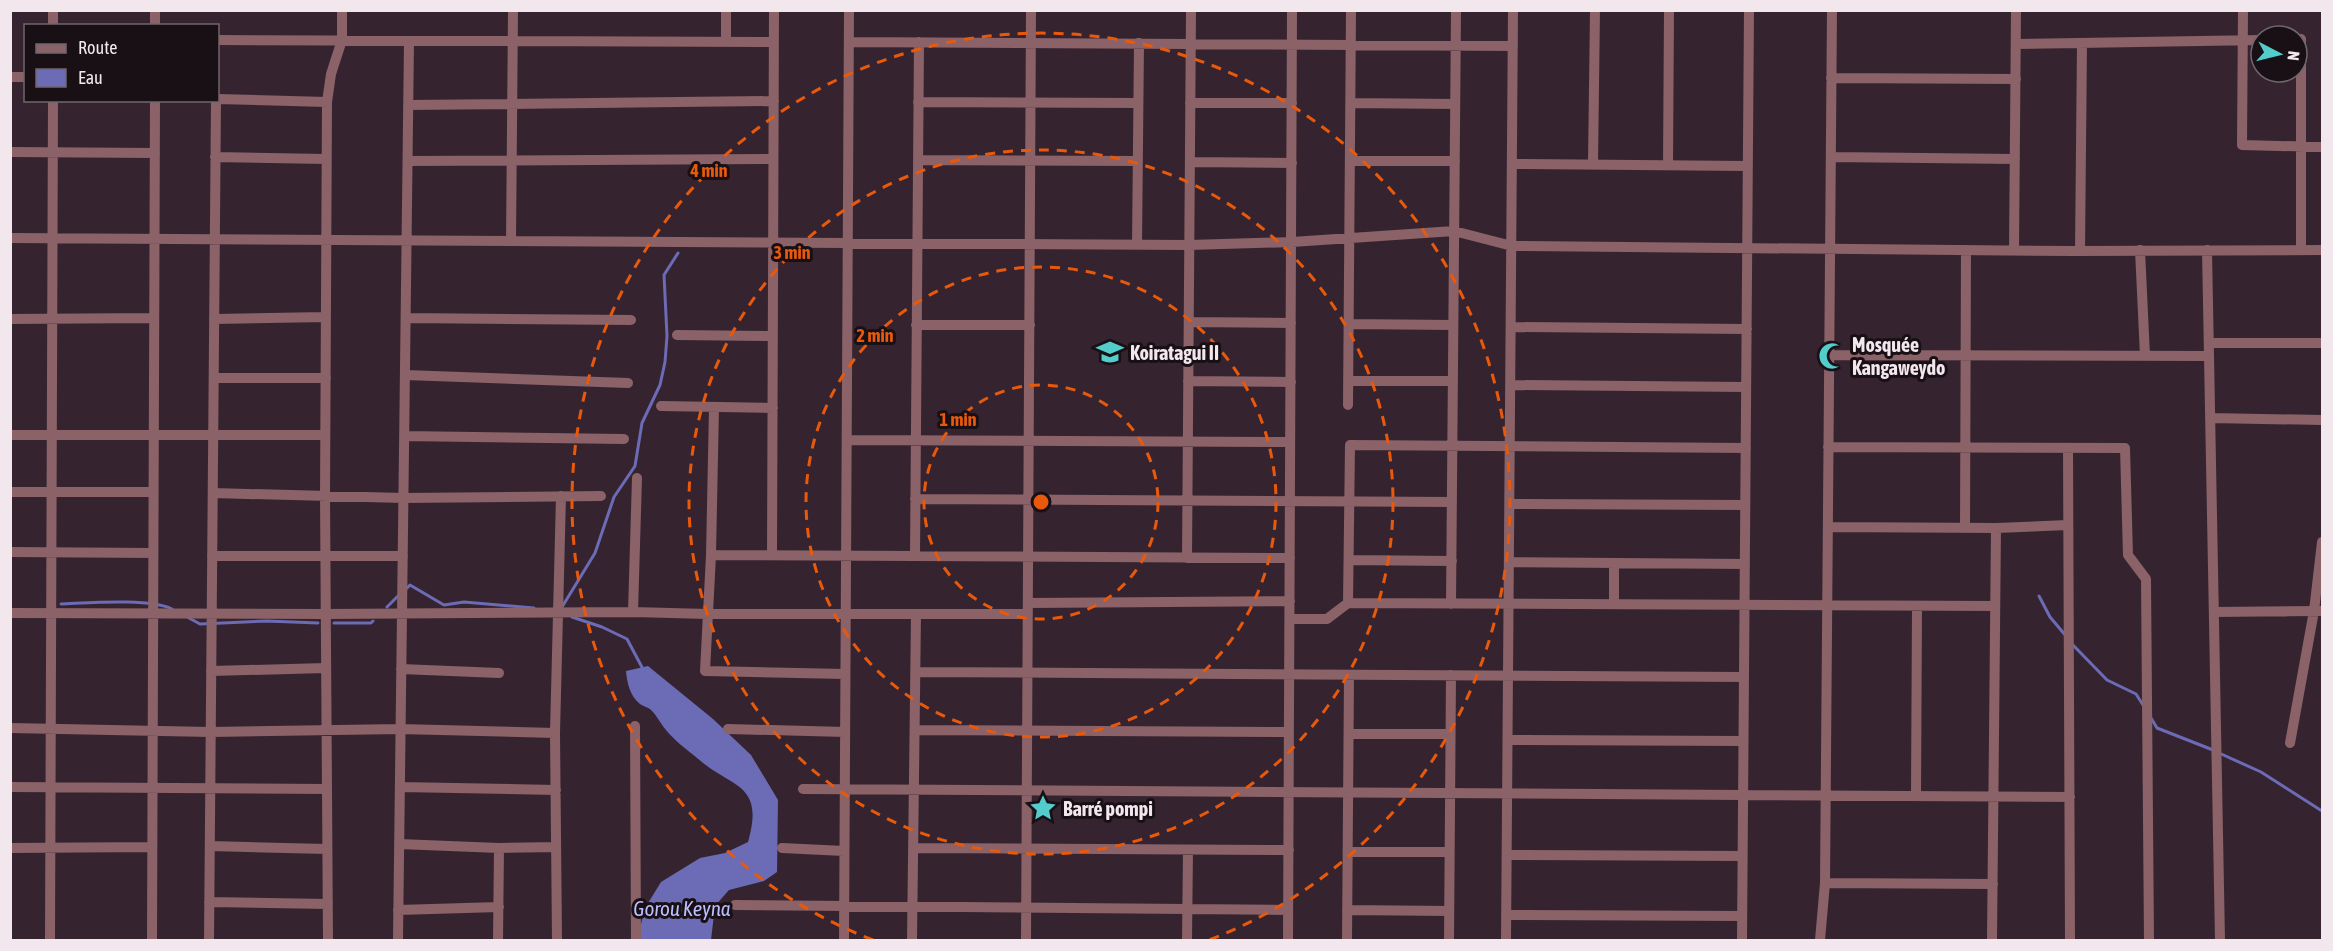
<svg xmlns="http://www.w3.org/2000/svg" width="2333" height="951" font-family="'Asap Condensed',sans-serif">
  <style>
    .water { fill: #6b6bb6 }
    .lines { fill: none; stroke-linecap: round; stroke-linejoin: round }
    .stream { stroke: #6b6bb6; stroke-width: 3 }
    .minor { stroke: #8a6268; stroke-width: 10 }
    .ring { fill: none; stroke: #e8590c; stroke-width: 3; stroke-dasharray: 10 8 }
    .labels { text-anchor: middle; dominant-baseline: central; stroke-width: 6; stroke-linejoin: round; paint-order: stroke }
    .poi-label { font-size: 20px; font-weight: bold; fill: #f3e7ee; stroke: #181015; text-anchor: start }
    .water-label { font-size: 21px; font-style: italic; fill: #bbbefc; stroke: #181015 }
    .centre { fill: #e8590c; stroke: #181015; stroke-width: 3 }
    .ring-label { font-size: 18px; text-anchor: middle; font-weight: bold; fill: #e8590c; stroke: #181015; stroke-width: 6; stroke-linejoin: round; paint-order: stroke }
  </style>
  <rect width="100%" height="100%" fill="#35242f"/>
  <path class="water" d="M648,666l65,53 38,36 27,45 -1,72 -13,9 -35,9 -14,16 -4,34h-74l8,-32 16,-26 39,-24 25,-5 23,-11c17,-60 -16,-53 -51,-84 -11,-9 -23,-18 -31,-28 -5,-6 -9,-14 -14,-19 -3,-4 -8,-4 -12,-7 -10,-8 -13,-21 -14,-33z"/>
  <g class="lines">
    <path class="stream" d="M406,589l4,-4 34,20 20,-3 70,6
      M2039,596l11,21 16,19
      M61,604c28,-1 87,-6 111,5
      M387,607l12,-12
      M562,607l33,-54 19,-56 21,-31 7,-43 18,-38 5,-23 2,-26 -3,-61 14,-22
      M572,617l30,10 25,12 17,32
      M189,618l11,6 67,-3 51,2
      M334,623h37l2,-2
      M2072,644l35,36 29,14 7,11
      M2151,718l6,10 56,22
      M2219,753l42,19 61,39"/>
    <path class="minor" d="M2243,10l-1,135 80,2
      M53,26v-16
      M155,26v-16
      M2297,39h4v211
      M218,40l555,2
      M726,41v-31
      M849,42l664,4
      M2016,44l245,-4
      M10,77h16
      M1831,78l185,1
      M218,99l109,3
      M918,102l220,1
      M1190,103h102
      M1351,103l104,1
      M408,105l366,-4
      M10,152l145,1
      M215,157l111,2
      M1831,157l184,2
      M918,160l220,1
      M408,161l365,-2
      M1350,161h105
      M1190,162l102,1
      M1593,163l2,-153
      M1512,164l236,2
      M1668,165l1,-155
      M10,238l1179,7 103,-3 162,-11 58,15 562,5 248,-1
      M511,241l2,-231
      M1137,245l2,-202
      M2014,250l2,-240
      M2140,250l5,106
      M2207,250l13,690
      M2080,251l2,-208
      M406,318l225,2
      M10,319l144,-1
      M214,319l112,-2
      M1189,322l102,1
      M1349,324l104,1
      M916,325h114
      M1511,327l236,2
      M677,335l96,1
      M2209,343h113
      M1829,355l380,1
      M405,375l223,8
      M214,378h112
      M1188,381l103,1
      M1349,381h104
      M1511,385l235,2
      M1348,405l3,-395
      M661,406l112,2
      M714,407l-3,148 -6,116 140,3
      M2210,418l112,2
      M10,435h315
      M404,436l220,3
      M847,440l443,2
      M1828,447l297,1 3,107 18,24 3,361
      M2068,448l2,492
      M10,492h143
      M213,493l190,5 198,-2
      M915,499l537,3
      M1510,504l235,1
      M1828,527l168,1 72,-3
      M1965,528l1,-278
      M10,552l143,1
      M711,555l579,3
      M772,555l2,-545
      M212,556h191
      M915,556l4,-514
      M1187,558l4,-548
      M1349,560l103,1
      M1509,562l236,2
      M1028,603l262,-2
      M1348,603l2,-158 396,3
      M1451,604l5,-594
      M1614,604v-41
      M633,612l4,-134
      M2214,612l108,-1
      M10,613l316,1 307,-2 75,2h320
      M1290,619h37l21,-16 647,3
      M401,669l98,4
      M211,671l115,-3
      M916,672l828,5
      M635,726l1,214
      M10,728l201,4 189,-3 155,4
      M728,729l117,3
      M915,730l374,2
      M1349,734h101
      M1508,740l235,1
      M2290,743l24,-132 8,-69
      M10,787l317,2
      M400,787l156,3
      M803,789l1267,8
      M1916,796l1,-190
      M399,844l100,4 57,-1
      M210,846l117,3
      M10,848l142,-1
      M782,848l62,3
      M914,848l375,2
      M1348,852h101
      M1507,855l235,1
      M1825,883l168,1
      M209,902l119,2
      M735,905l553,5
      M398,910l101,-3
      M1347,910l102,1
      M1506,915l236,1
      M50,940l3,-840
      M152,940l3,-840
      M209,940l7,-840
      M328,940l-3,-444 2,-394 4,-28 11,-34v-30
      M398,940l11,-899
      M498,940l1,-92
      M557,940l-2,-207 6,-237
      M844,940l5,-930
      M912,940l4,-326
      M1026,940l5,-930
      M1187,940l1,-90
      M1288,940l4,-930
      M1347,940l2,-265
      M1449,940l2,-265
      M1506,940l7,-930
      M1742,940l7,-930
      M1820,940l5,-57 7,-873
      M1992,940l4,-412"/>
  </g>
  <g class="ring">
    <circle cx="1041" cy="502" r="117"/>
    <circle cx="1041" cy="502" r="235"/>
    <circle cx="1041" cy="502" r="352"/>
    <path d="M873 940A469 469 0 1 1 1209 940"/>
  </g>
  <defs>
    <symbol id="school-bare" viewBox="-9 -9 18 18"><path d="M0-5L7-2L0 1L-7-2ZM-4 1L0 2.5L4 1V4Q0 6-4 4Z" fill="#53cdcb" stroke="#181015" stroke-width="2.5" paint-order="stroke"/></symbol>
    <symbol id="mosque-bare" viewBox="-9 -9 18 18"><path d="M3.5-4.9A6 6 0 1 0 3.5 4.9A5 5 0 1 1 3.5-4.9Z" fill="#53cdcb" stroke="#181015" stroke-width="2.5" paint-order="stroke"/></symbol>
    <symbol id="sight-bare" viewBox="-9 -9 18 18"><path d="M0-6L1.8-2.2L6-1.7L2.9 1.2L3.7 5.4L0 3.3L-3.7 5.4L-2.9 1.2L-6-1.7L-1.8-2.2Z" fill="#53cdcb" stroke="#181015" stroke-width="2.5" paint-order="stroke"/></symbol>
  </defs>
  <g fill-rule="evenodd">
    <use href="#school-bare" x="1091" y="333" width="38" height="38"/>
    <use href="#mosque-bare" x="1813" y="337" width="38" height="38"/>
    <use href="#sight-bare" x="1024" y="789" width="38" height="38"/>
  </g>
  <g class="labels">
    <g class="poi-label">
      <text x="1852" y="344">Mosquée<tspan x="1852" dy="23">Kangaweydo</tspan></text>
      <text x="1130" y="352">Koiratagui II</text>
      <text x="1063" y="808">Barré pompi</text>
    </g>
    <g class="water-label">
      <text x="682" y="908">Gorou Keyna</text>
    </g>
  </g>
  <circle cx="1041" cy="502" r="9" class="centre"/>
  <g class="ring-label">
    <text x="709" y="177">4 min</text>
    <text x="792" y="259">3 min</text>
    <text x="875" y="342">2 min</text>
    <text x="958" y="426">1 min</text>
  </g>
  <rect width="2333" height="951" fill="none" stroke="#f3e7ee" stroke-width="24"/>
  <rect x="24" y="24" width="195" height="78" fill="#181015" stroke="#70666c" stroke-width="1.5"/>
  <rect x="36" y="44" width="30" height="9" fill="#8a6268" stroke="#70666c" stroke-width="1.5"/>
  <text x="78" y="54" font-size="18" fill="#f3e7ee">Route</text>
  <rect x="36" y="69" width="30" height="18" fill="#6b6bb6" stroke="#70666c" stroke-width="1.5"/>
  <text x="78" y="84" font-size="18" fill="#f3e7ee">Eau</text>
  <g transform="translate(2279 54) rotate(97)"><circle r="28" fill="#181015" stroke="#70666c" stroke-width="1.5"/>
  <path d="M0-4.5L10 22L0 15L-10 22Z" fill="#53cdcb"/>
  <text y="-9" font-size="16" font-weight="bold" text-anchor="middle" fill="#f3e7ee">N</text>
  </g>
</svg>
